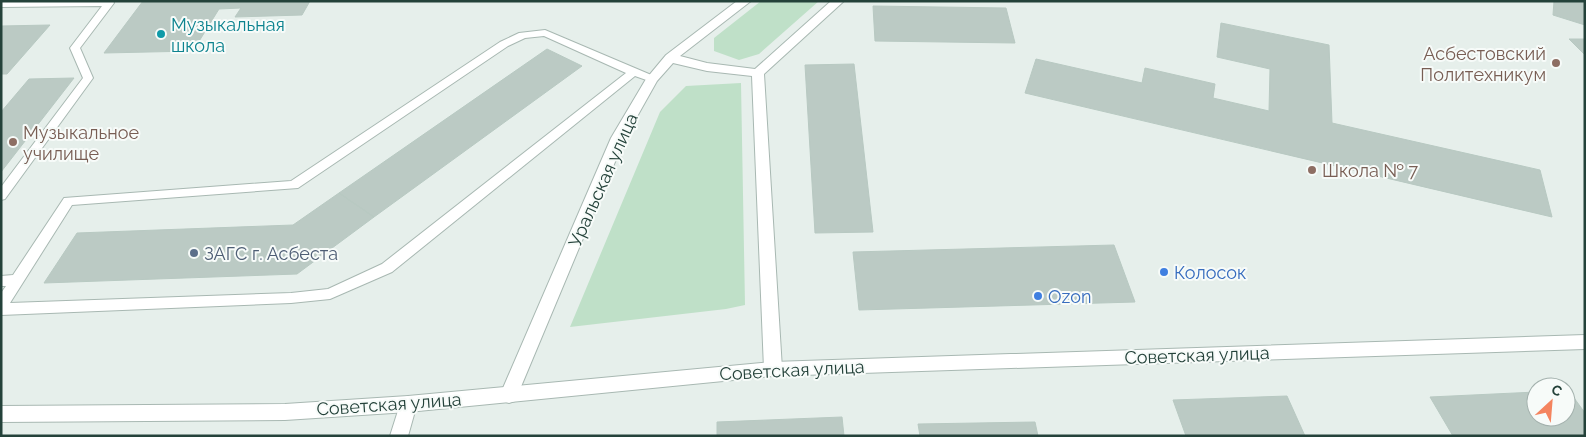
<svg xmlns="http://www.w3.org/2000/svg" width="1586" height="437" font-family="Raleway,sans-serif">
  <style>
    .green { fill: #bfe0c8 }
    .building { fill: #bbcac4; stroke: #b8c9c2 }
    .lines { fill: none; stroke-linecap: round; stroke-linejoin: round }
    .service-casing { stroke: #a8b8b2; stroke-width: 2 }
    .minor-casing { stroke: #a8b8b2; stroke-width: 2 }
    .tertiary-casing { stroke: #a8b8b2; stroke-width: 2 }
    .service { fill: #fff; fill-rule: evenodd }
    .minor { fill: #fff; fill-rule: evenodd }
    .tertiary { fill: #fff; fill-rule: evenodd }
    .culture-dot { fill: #0f9aa8; stroke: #f7fbf9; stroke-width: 2 }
    .education-dot { fill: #8d6e63; stroke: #f7fbf9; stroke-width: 2 }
    .service-dot { fill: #5c6f8a; stroke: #f7fbf9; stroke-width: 2 }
    .shop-dot { fill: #3f7fe0; stroke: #f7fbf9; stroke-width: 2 }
    .labels { text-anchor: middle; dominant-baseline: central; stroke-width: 4; stroke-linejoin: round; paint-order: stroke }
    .culture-label { font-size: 18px; fill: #0d838f; stroke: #f7fbf9; text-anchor: start }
    .education-label { font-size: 18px; fill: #785e54; stroke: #f7fbf9; text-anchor: start }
    .street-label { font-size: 18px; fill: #24423a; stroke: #f7fbf9 }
    .service-label { font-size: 18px; fill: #4e5e75; stroke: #f7fbf9; text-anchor: start }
    .shop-label { font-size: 18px; fill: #366cbe; stroke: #f7fbf9; text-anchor: start }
  </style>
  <rect width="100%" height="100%" fill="#e6efeb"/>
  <path class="green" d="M761,1h58l-60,53 -20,6 -25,-9v-13z
    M741,83l4,222 -19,4 -156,18 90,-215 26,-26z"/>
  <path class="building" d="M143,1h167l-8,14 -67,2 6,-9 -22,1 -26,42 -89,2z
    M1554,1h31v24l-32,-10z
    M873,6l133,2 9,35 -140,-2z
    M1221,23l108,22 3,78 208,47 12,47 -527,-124 11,-34 106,24 3,-15 70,16 -2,14 56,13 1,-42 -53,-12z
    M50,25l-43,49h-6v-48z
    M1569,39h16v16z
    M547,49l35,17 -208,151 -35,-24z
    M854,64l19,168 -58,1 -10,-168z
    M74,78l-73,94v-60l28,-33z
    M339,193l35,24 -77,57 -253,9 33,-50 216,-8z
    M1114,245l21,57 -276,8 -6,-58z
    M1566,391h3l16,22v23h-132l-23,-39 106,-5v25h30z
    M1287,396l18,40h-119l-13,-36z
    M842,417l2,19h-127v-14z
    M1035,422l3,14h-118l-2,-12z"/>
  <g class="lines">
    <defs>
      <path id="service" d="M1,1h112l1,2 -34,45 13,30 -88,121 -4,1v-13l82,-109 -13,-30 32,-42 -101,1z
        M545,30l111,47 1,2 -5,3 -17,-6 -243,196 -62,27 -39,4 -290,12v-22l5,-7h-5v-10l12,-1 51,-77 227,-17 209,-139 19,-9zM544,36l82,37 -244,191 -54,25 -37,4 -281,10 62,-98 226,-17 210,-142 17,-8z"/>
      <path id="minor" d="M737,1h14l-71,55 27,7 48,6 76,-68h13l-80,73 18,295 -3,5 -6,2 -6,-2 -3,-5 -12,-293 -45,-5 -34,-8 -16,18 -32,57 -110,263 -6,2 -6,-2 -3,-6 111,-257 35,-59 20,-24z
        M408,396l6,2 3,6 -9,32h-18l12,-38z"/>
      <path id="tertiary" d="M1585,335v14l-812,27 -365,36 -123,8 -284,2v-16l284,-2 123,-8 365,-34z"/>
    </defs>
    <use href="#service" class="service-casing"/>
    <use href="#minor" class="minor-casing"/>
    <use href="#tertiary" class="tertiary-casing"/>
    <use href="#service" class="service"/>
    <use href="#minor" class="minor"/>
    <use href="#tertiary" class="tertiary"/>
  </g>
  <circle class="culture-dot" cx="161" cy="34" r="5"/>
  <g class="education-dot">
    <circle cx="1556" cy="63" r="5"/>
    <circle cx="13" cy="142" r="5"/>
    <circle cx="1312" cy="170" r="5"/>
  </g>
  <circle class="service-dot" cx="194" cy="253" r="5"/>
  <g class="shop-dot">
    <circle cx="1164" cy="272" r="5"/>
    <circle cx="1038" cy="296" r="5"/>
  </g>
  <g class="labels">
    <g class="culture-label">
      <text x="171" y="24">Музыкальная<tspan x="171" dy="21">школа</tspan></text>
    </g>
    <g class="education-label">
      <text x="1546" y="53" text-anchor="end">Асбестовский<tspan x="1546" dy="21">Политехникум</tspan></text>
      <text x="23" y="132">Музыкальное<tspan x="23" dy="21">училище</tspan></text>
      <text x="1322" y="170">Школа № 7</text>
    </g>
    <g class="street-label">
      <text transform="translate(603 180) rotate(-66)">Уральская улица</text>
      <text transform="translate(1197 355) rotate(-2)">Советская улица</text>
      <text transform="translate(792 370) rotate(-3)">Советская улица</text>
      <text transform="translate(389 404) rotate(-4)">Советская улица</text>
    </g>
    <g class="service-label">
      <text x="204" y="253">ЗАГС г. Асбеста</text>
    </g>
    <g class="shop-label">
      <text x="1174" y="272">Колосок</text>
      <text x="1048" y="296">Ozon</text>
    </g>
  </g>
  <rect width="1586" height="437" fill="none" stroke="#24423a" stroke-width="5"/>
  <g transform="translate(1551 402) rotate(26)"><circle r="24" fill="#f7fbf9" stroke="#a3b1ad"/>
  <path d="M0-4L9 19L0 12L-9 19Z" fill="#f4845f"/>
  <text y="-8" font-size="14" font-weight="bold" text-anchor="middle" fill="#24423a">С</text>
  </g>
</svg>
